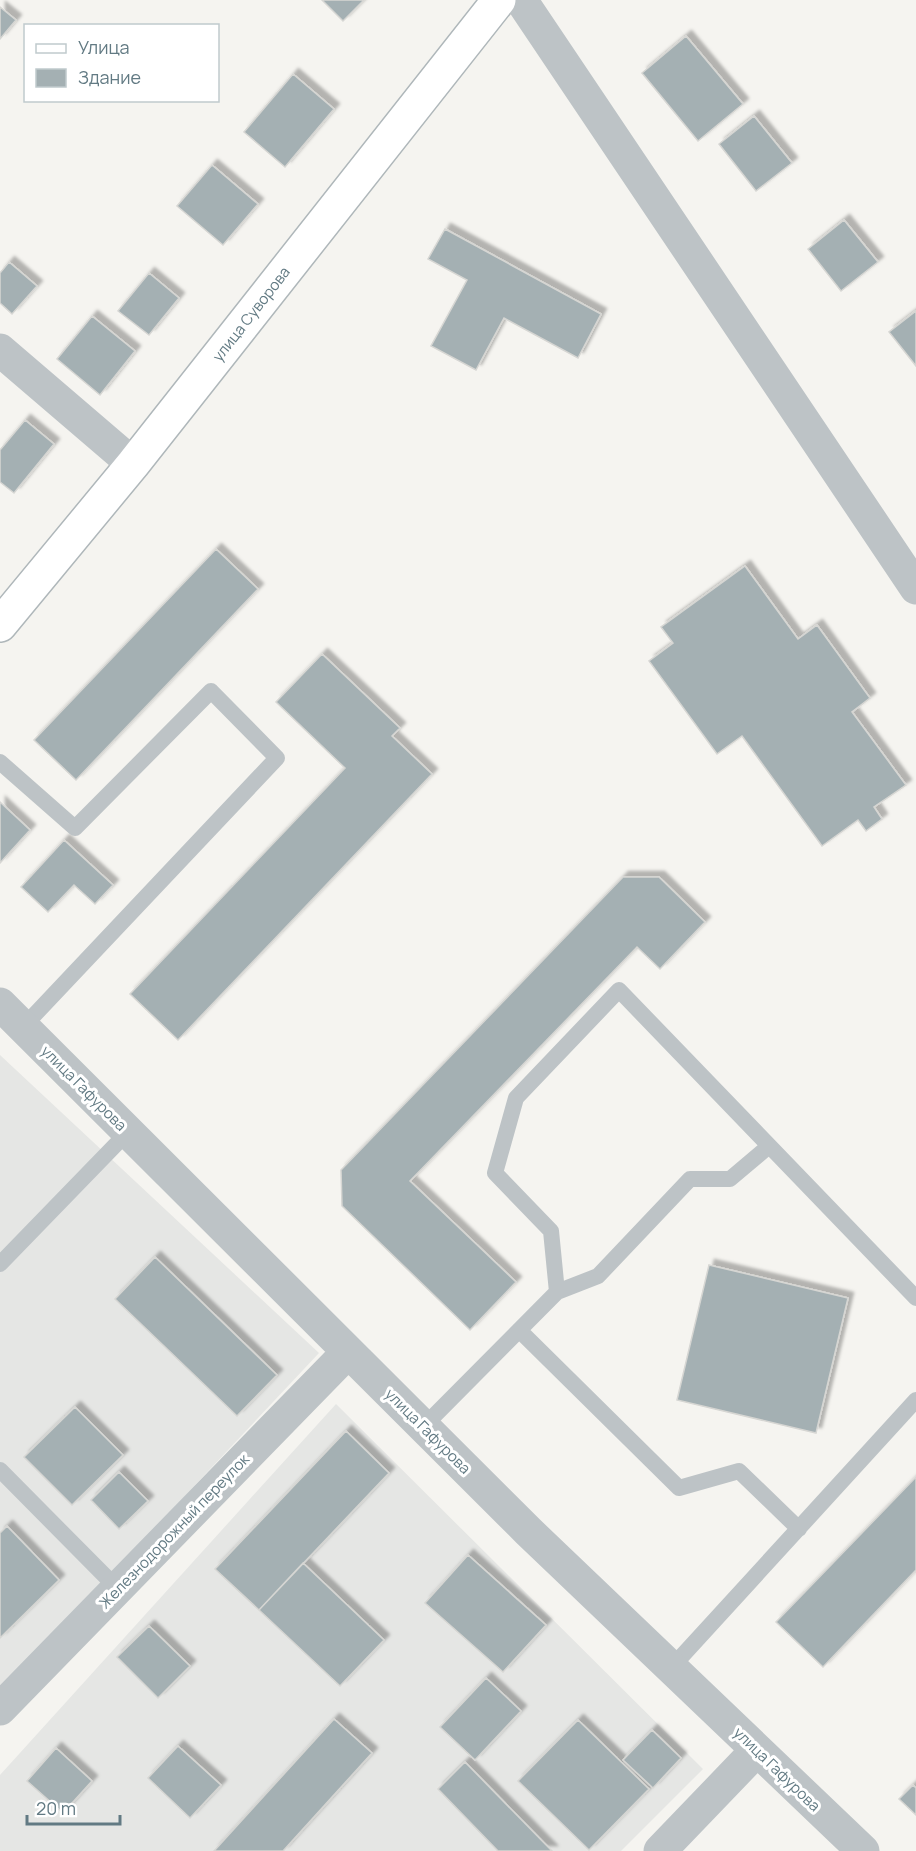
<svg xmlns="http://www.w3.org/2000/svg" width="916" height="1851" font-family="Manrope,sans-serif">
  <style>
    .built { fill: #e5e6e4 }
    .building { fill: #a4b0b3; stroke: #d6d6d3; stroke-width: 1.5; filter: url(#shadow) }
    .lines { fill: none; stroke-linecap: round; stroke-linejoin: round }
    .secondary-casing { stroke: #afb7ba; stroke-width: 36 }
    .lane { stroke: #bdc3c6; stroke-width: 16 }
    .street { stroke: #bdc3c6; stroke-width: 33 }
    .secondary { stroke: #fff; stroke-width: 33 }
    .labels { text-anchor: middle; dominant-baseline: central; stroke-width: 6; stroke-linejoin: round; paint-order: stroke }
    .street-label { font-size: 15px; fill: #627a83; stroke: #fff }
  </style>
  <defs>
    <filter id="shadow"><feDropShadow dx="5.5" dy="-5.5" stdDeviation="1.5" flood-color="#0004"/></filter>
  </defs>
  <rect width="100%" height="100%" fill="#f5f4f0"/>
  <path class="built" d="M0,1055l319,298 -319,340z
    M336,1404l367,365 -82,82h-621v-76z"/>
  <path class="building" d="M322,0h42l-21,21z
    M0,7l16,13 -16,19z
    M686,36l57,68 -45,37 -56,-68z
    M293,74l41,35 -49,58 -41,-35z
    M754,116l38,47 -36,28 -37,-47z
    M212,165l46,39 -35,41 -46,-39z
    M844,220l34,42 -37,29 -33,-42z
    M445,229l156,85 -23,44 -74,-40 -28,52 -45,-24 36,-66 -39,-21z
    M9,262l28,24 -25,28 -12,-11v-30z
    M149,273l30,25 -30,37 -31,-24z
    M916,311v55l-27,-34z
    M92,316l43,35 -35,44 -43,-36z
    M25,420l29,24 -40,49 -14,-11v-32z
    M216,549l42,40 -182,191 -42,-40z
    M745,566l53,73 19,-14 53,73 -18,14 54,73 -32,22 8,12 -16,12 -8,-11 -36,26 -80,-110 -25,18 -68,-93 24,-18 -12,-16z
    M322,654l78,74 -8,8 40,38 -254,266 -48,-46 215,-226 -69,-66z
    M0,802l30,28 -30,33z
    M64,840l49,45 -18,19 -21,-19 -26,27 -27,-25z
    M623,877h36l46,45 -45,47 -23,-22 -227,234 106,101 -46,48 -128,-124 -1,-36z
    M155,1257l122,118 -40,41 -122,-117z
    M709,1265l139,33 -32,135 -139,-33z
    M75,1407l48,48 -51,50 -48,-48z
    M346,1431l43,42 -130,137 -44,-41z
    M119,1472l29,29 -29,28 -28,-29z
    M916,1477v93l-93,97 -47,-45z
    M7,1526l52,54 -59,58v-105z
    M468,1555l78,70 -43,47 -78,-69z
    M303,1563l81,77 -44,46 -81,-76z
    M149,1626l41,40 -32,32 -41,-41z
    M486,1678l35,33 -46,49 -35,-33z
    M334,1719l38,34 -89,98h-69z
    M578,1720l71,69 -60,61 -71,-69z
    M652,1730l29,28 -28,30 -30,-28z
    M178,1746l43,39 -31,33 -42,-40z
    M56,1748l36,33 -29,32 -36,-32z
    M465,1762l87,89h-54l-60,-62z
    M913,1785l3,3v27l-17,-16z"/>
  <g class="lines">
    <defs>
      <path id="secondary" d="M0,625l133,-161 366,-464"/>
    </defs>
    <use href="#secondary" class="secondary-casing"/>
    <path class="lane" d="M0,762l75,66 136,-137 66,67 -254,269
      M0,1264l128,-132
      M557,1292l41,-16 92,-97h40l39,-33
      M519,1330l160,158 60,-17 60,58
      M423,1427l134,-135 -6,-61 -56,-58 21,-75 103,-108 297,308
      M0,1470l118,119
      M671,1668l245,-268"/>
    <path class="street" d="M521,0l395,588
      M0,350l133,114
      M0,1004l528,527 335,320
      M0,1709l348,-357
      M660,1851l97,-101"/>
    <use href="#secondary" class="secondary"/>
  </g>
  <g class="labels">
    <g class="street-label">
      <text transform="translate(251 314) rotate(-52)">улица Суворова</text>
      <text transform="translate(84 1088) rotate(45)">улица Гафурова</text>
      <text transform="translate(428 1431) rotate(45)">улица Гафурова</text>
      <text transform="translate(174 1531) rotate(-46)">Железнодорожный переулок</text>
      <text transform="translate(777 1769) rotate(44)">улица Гафурова</text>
    </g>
  </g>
  <rect x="24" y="24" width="195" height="78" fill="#ffffff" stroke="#c0cacd" stroke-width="1.5"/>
  <rect x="36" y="44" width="30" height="9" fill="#ffffff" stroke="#c0cacd" stroke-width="1.5"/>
  <text x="78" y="54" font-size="18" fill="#627a83">Улица</text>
  <rect x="36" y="69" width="30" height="18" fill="#a4b0b3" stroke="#c0cacd" stroke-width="1.5"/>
  <text x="78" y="84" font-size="18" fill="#627a83">Здание</text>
  <path d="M27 1815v9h93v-9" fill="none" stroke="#627a83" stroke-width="3"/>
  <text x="36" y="1815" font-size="18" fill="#627a83" stroke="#ffffff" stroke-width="4.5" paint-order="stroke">20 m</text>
</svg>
